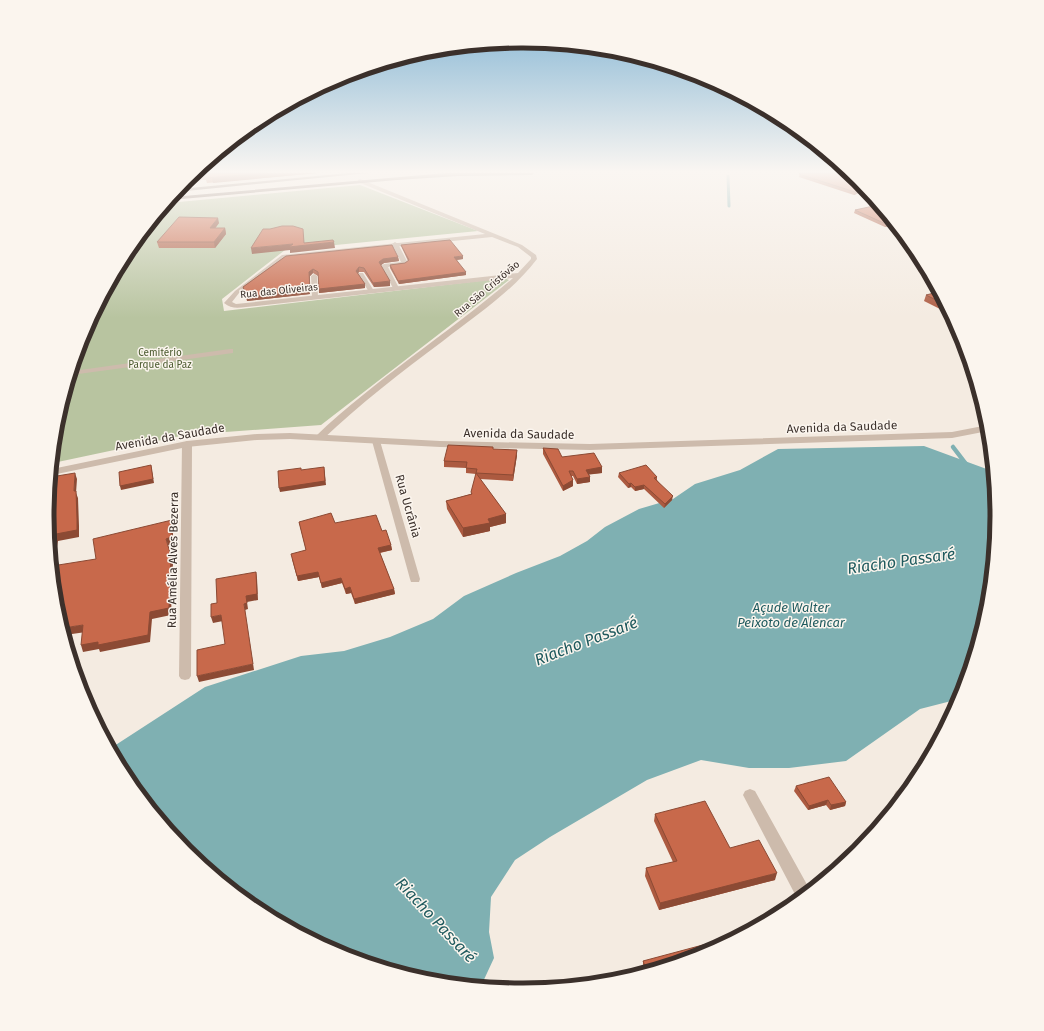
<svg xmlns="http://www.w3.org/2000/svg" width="1044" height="1031" font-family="'Fira Sans',sans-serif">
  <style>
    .green { fill: #b8c4a0 }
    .water { fill: #7fb0b2 }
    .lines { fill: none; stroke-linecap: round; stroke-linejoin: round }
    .stream-far1 { stroke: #7fb0b2; stroke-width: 3 }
    .stream { stroke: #7fb0b2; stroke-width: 4.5 }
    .service { fill: #cdbbac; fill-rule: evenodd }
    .minor { fill: #cdbbac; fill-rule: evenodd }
    .tertiary { fill: #cdbbac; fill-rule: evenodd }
    .primary { fill: #7d675c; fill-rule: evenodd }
    .wall { fill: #ac5a40 }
    .shaded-wall { fill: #8c4a34 }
    .building { fill: #c8694b; stroke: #8c4a34 }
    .labels { text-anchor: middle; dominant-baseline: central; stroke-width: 3; stroke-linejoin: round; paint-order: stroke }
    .far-street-label { font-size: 10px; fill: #3b302b; stroke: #fbf5ee }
    .far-park-label { font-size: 10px; fill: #4a5a2e; stroke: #fbf5ee }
    .street-label { font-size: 12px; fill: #3b302b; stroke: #fbf5ee }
    .water-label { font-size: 13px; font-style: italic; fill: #1f5a5e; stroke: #fbf5ee }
    .near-water-label { font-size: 16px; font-style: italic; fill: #1f5a5e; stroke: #fbf5ee }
    .rim { fill: none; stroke: #3b302b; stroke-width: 5 }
  </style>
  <rect width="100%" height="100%" fill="#f4ebe1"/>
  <path class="green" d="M360,185l118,46 -193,19 -63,49 2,12 280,-33 5,2 -188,145 -136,10 -132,28 4,-40 27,-89 44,-82 40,-49z"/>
  <path class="water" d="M924,446l68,25 4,45 -9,92 -28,91 -39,10 -74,52 -57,7h-40l-48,-8 -54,20 -97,57 -35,23 -24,37 -2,35 5,26 -13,28 -52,-5 -89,-27 -82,-44 -72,-59 -59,-72 -16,-31 94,-61 96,-31 43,-5 46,-14 43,-18 31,-23 52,-23 44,-17 27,-15 18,-14 34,-18 34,-10 22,-15 45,-14 38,-21z"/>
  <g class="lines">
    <path class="stream-far1" d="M728,176l1,30"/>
    <path class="stream" d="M953,447l13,17"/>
    <path class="service" d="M395,242l3,2 10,19 -3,2 -17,2 11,21 -3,2 -3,-2 -12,-22 3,-2 17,-2 -9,-18z
      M359,273h4l11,18 -1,1h-4l-11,-18z
      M314,274l3,2 1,21 -3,2 -3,-2 -1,-21z
      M230,349h3v4l-162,22 2,-4z"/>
    <path class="minor" d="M360,179l162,66 14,10 1,4c-25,33 -62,57 -94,82 -42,31 -83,63 -121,99h-6l-1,-2 1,-2c61,-58 133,-103 197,-158l-267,29c-8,1 -15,2 -22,-4l11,-12 47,-36 203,-21 -127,-52v-2zM492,237l26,10 13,10v2l-13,14 -272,30 -10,1 -4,-2 7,-9 47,-35z
      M376,438l4,3 40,138 -1,3h-8l-1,-3 -38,-138z
      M187,441l5,3 -1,232 -2,3 -4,1 -4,-1 -2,-3 3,-232z
      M750,789l5,2 55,99 -12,10 -55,-105 2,-4z
      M901,789l5,2 -7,10 -5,-6 2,-4z"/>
    <path class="tertiary" d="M988,425v6l-36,7 -362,12 -150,-3 -150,-8 -33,1 -70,7 -135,28v-6l135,-28 70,-7 33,-1 150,8 150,3 362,-12z"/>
    <path class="primary" d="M348,173h21l-193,19 3,-3z
      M446,173h88l-2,2 -74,1 -61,4 -227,20 2,-3z"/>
  </g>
  <path class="wall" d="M195,173h123l-111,10 -1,-3h-4z
    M800,173l58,7 8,10 -12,5 -55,-18z
    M855,210l39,15 -9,2 -31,-14z
    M219,223l-4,5h10l1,6 -11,14h-56l-2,-6z
    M401,245l62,14 -6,1 9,15 -67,9 -9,-16v-3l15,-2 3,-2 -6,-13z
    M286,256l112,1 1,4 -15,2 -3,2 9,21 -16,1 -10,-15h-5l-1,1 7,11v4l-46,5 -1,-17 -5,-3 -3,3v18l-63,7 -4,-14z
    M924,266l5,10 -11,-5 1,-3z
    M938,292l12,22 -26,-13 2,-6z
    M543,448l19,9 40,10v6l-13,1 1,3v5l-13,2 -4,-8h-2l2,4v6l-10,5 -20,-37z
    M517,455l-4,26 -33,-2 26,35v9l-16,4v4l-27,6 -16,-28 -1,-8 25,-7 5,-20 -10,-1v-5l-22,-1v-6z
    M619,473l38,4v3l15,20 -8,8 -20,-19 -9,2 -4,-4 -3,1 -10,-11z
    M299,522l36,1 47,8 9,14 1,5 -12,3 14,36 1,5 -40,10 -4,-11 -5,1 -4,-11 -20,5 -3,-11 -21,4 -6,-22 14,-9z
    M796,786l50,16 -1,4 -15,4 -4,-5 -18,5 -14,-19z
    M655,814l75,34 45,32 -116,30 -14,-34 1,-8 27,-6 -19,-41z
    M703,954l-58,18 -2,-7v-4z"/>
  <path class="shaded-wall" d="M266,173h52l-105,10 -1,-5z
    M200,175l2,5 -17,2 6,-6z
    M864,188l2,2 -12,5 1,-3z
    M218,218l1,5 -8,11 -1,-6z
    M892,222l2,3 -9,2 1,-3z
    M225,228l1,6 -11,14 -1,-6z
    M334,242l1,6 -45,5v-3l-38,4 -1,-6 42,-4 12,1z
    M463,256v3l-8,1 -1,-3z
    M398,257l1,4 -15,2 -4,3 -1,-4 4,-3z
    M359,267v5l-2,3 -1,-4z
    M313,269v4l-3,3v18l-63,7v-4l62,-25z
    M466,272v3l-67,9 -1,-3z
    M390,281v5l-16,1 -1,-4z
    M365,284v4l-46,5v-4z
    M517,450v5l-4,26v-6z
    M151,465l3,18 -33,7 -1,-4z
    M324,467l2,18 -46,7 -1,-4z
    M602,467v6l-16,2v-5z
    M75,473l2,6 -1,14 2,5 1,28v11l-21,4 -5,30 -1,-14 4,-23 18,-43z
    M590,477v5l-13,2v-5z
    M573,480v6l-10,5v-5z
    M631,483v4l-3,1 1,-4z
    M644,485v4l-9,2v-4z
    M673,496l-1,4 -8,8 1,-4z
    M506,514v9l-16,4v4l-27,6v-9l25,-9z
    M172,520l1,7v17l-5,1 -2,-6z
    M391,545l1,5 -14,3v-5z
    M171,556l2,7 -2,52 -19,4 -2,23 -50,10 -1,-3 -16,3 -2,-7 69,-33z
    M256,572l1,6 1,22 -11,2 1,7 -3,1 9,60 -55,12 -2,-6 56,-12 -9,-60 2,-8z
    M318,572l1,5 -21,4 -1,-5z
    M341,578l1,5 -20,5 -1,-5z
    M350,587l1,6 -5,1 -1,-5z
    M394,589l1,5 -40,10 -1,-5z
    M221,615l2,6 -10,2 -2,-6z
    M83,625l3,7 -21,3 -2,-7z
    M828,800l-2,5 -18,5 1,-4z
    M846,802l-1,4 -15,4 1,-5z
    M777,873l-2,7 -116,30 1,-7z"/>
  <path class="building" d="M195,173h71l-60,5 -1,-3 -14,1z
    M800,173h49l9,7 6,8 -9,4 -56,-18z
    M878,205l14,17 -6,2 -31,-14z
    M179,217l39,1 -8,10h15l-11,14h-57z
    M282,226h11l10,3 1,14 29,-3 1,2 -45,5 4,-3 -42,4 12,-19h7z
    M450,240l13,16 -9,1 12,15 -68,9 -8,-16 15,-2 4,-3 -8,-15z
    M392,245l6,12 -15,2 -4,3 11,19 -17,2 -9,-15 -5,-1 -3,4 9,13 -46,5 -1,-17 -5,-3 -4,3 1,18 -63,7 -4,-10 43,-31z
    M924,266l3,5 -8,-3z
    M938,292l6,12 -18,-9z
    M448,445l45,2v2l24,1 -4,25 -37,-2 1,-4 -11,-1 1,-6 -23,-1z
    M543,448l15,1 4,8 32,-4 8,14 -16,3 4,7 -13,2 -4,-8h-4l4,9 -10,6z
    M151,465l2,14 -33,7 -1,-14z
    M646,465l11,12 -3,1 19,18 -8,8 -21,-19 -9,2 -4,-4 -2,1 -10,-11z
    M324,467l1,14 -46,7 -1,-17 23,-3v2z
    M75,473l-1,18h2l1,28v11l-21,4 -4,23 -4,-42 3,-38z
    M476,473l30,41 -18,5 2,4 -27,5 -17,-27 26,-7 -1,-2z
    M331,513l4,10 41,-8 6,16 4,-1 5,15 -13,3 16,41 -40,10 -4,-12 -5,2 -4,-11 -20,5 -3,-11 -21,4 -6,-22 15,-4 -7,-28z
    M172,520l-1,17 -5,2 5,17 -2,52 -19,4 -2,23 -50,10v-3l-17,3 2,-20 -20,3 -6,-20 -5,-42 44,-7 -3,-20z
    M256,572l1,22 -11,2 1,7 -3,1 9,60 -56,12v-26l28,-6 -4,-29 -10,2v-13l6,-1 -1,-24z
    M829,777l17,25 -15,3 -3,-5 -19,6 -13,-20z
    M705,801l25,47 29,-8 18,33 -117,30 -14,-35 31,-7 -22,-47z
    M714,942l2,5 -13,7 -56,17 -4,-10z"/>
  <linearGradient id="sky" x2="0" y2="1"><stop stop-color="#7eb2d2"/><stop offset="0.54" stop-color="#faf6f2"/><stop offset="1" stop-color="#faf6f2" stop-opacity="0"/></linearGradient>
  <rect width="1044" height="318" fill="url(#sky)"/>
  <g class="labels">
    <g class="far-street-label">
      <text transform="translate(487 289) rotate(-40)">Rua São Cristóvão</text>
      <text transform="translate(279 291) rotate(-6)">Rua das Oliveiras</text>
    </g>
    <g class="far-park-label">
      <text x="160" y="353">Cemitério<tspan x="160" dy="12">Parque da Paz</tspan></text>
    </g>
    <g class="street-label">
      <text transform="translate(842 427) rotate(-2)">Avenida da Saudade</text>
      <text transform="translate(519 434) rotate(1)">Avenida da Saudade</text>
      <text transform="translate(170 437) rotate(-10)">Avenida da Saudade</text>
      <text transform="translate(408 506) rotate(74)">Rua Ucrânia</text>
      <text transform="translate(173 560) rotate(-89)">Rua Amélia Alves Bezerra</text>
    </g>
    <g class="water-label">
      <text x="791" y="607">Açude Walter<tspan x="791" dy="15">Peixoto de Alencar</tspan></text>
    </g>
    <g class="near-water-label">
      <text transform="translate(901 561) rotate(-8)">Riacho Passaré</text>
      <text transform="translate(586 641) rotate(-21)">Riacho Passaré</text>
      <text transform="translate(436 920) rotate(47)">Riacho Passaré</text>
    </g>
  </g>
  <path d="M0 0H1044V1031H0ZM521 48H523A467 467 0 0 1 990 515V516A467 467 0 0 1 523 983H521A467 467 0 0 1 54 516V515A467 467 0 0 1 521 48Z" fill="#fbf5ee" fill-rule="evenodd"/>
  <path class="rim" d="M521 48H523A467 467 0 0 1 990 515V516A467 467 0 0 1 523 983H521A467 467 0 0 1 54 516V515A467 467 0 0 1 521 48Z"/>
</svg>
